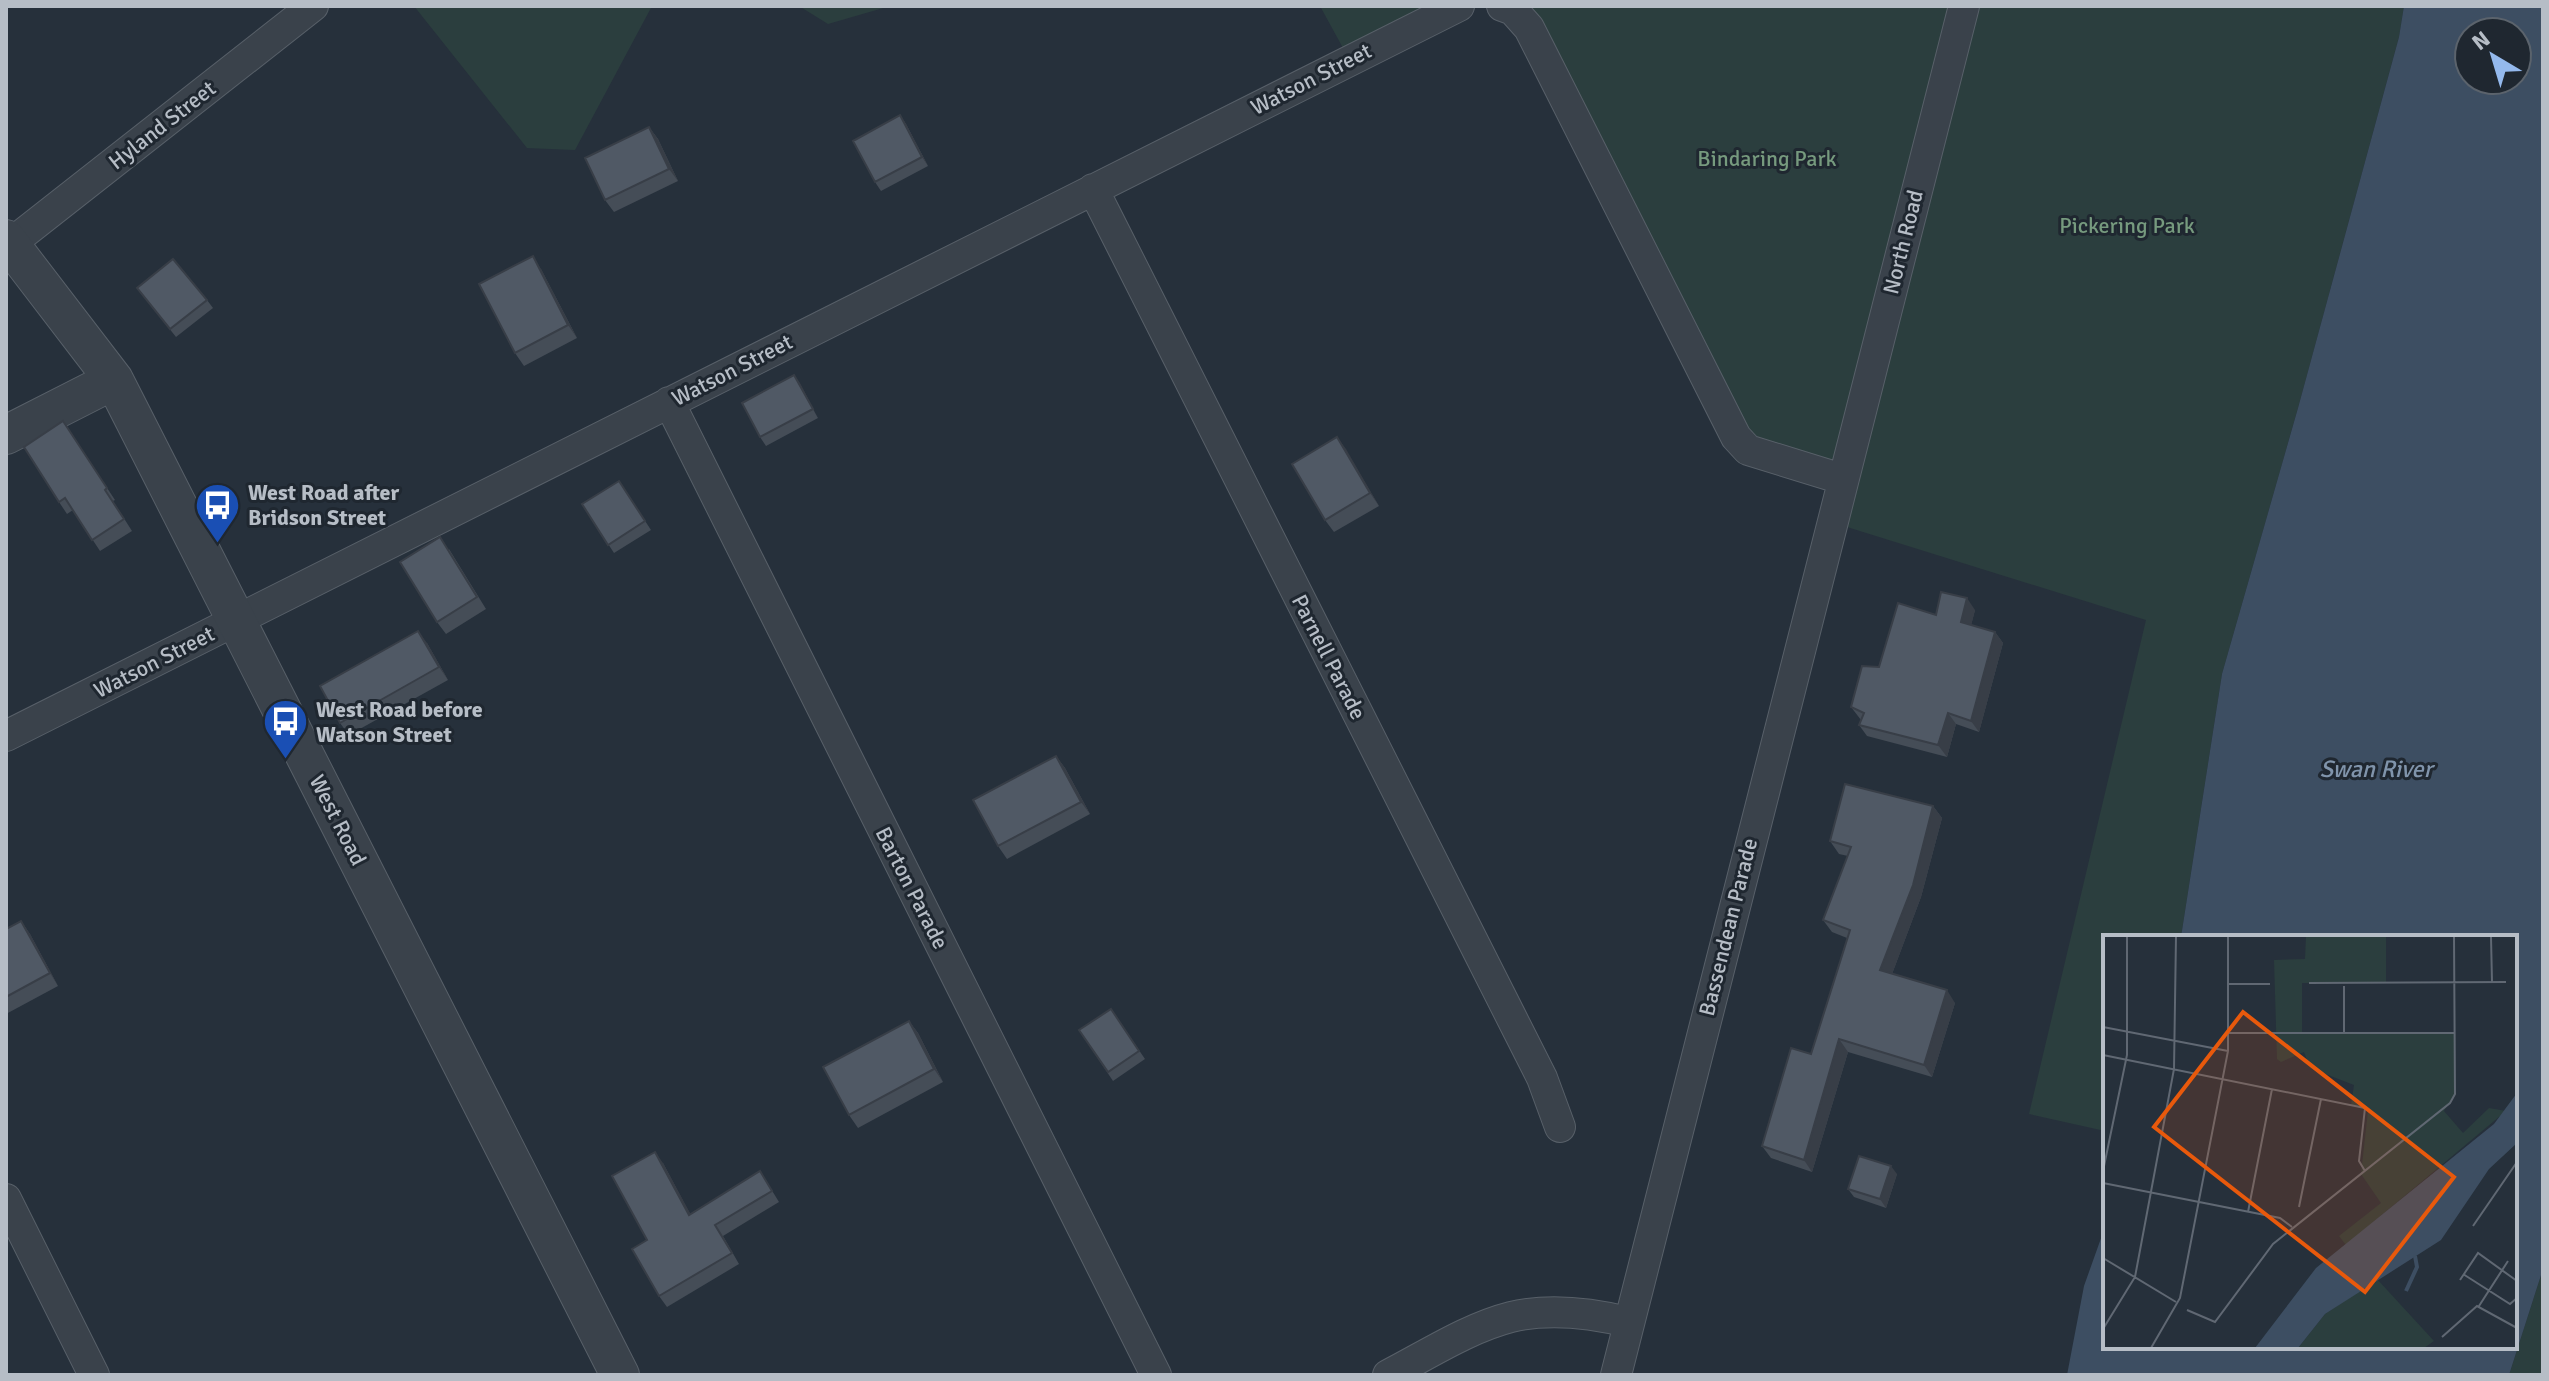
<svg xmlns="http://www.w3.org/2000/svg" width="2549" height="1381" font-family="Signika,sans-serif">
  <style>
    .green { fill: #2b3e3e }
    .water { fill: #3d4e62; fill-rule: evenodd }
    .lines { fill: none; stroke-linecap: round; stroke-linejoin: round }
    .minor-casing { stroke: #586069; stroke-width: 32 }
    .tertiary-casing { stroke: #586069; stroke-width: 40 }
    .minor { stroke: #3a424b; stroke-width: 30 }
    .tertiary { stroke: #3a424b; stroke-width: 38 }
    .wall { fill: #454d57 }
    .shaded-wall { fill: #383e47 }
    .building { fill: #505965; stroke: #383e47; stroke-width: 2 }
    .labels { text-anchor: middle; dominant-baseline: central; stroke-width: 6; stroke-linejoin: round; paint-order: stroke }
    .street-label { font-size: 22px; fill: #b6bdc6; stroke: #1f2730 }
    .park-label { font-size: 22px; fill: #769a7e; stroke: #1f2730 }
    .poi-label { font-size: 22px; font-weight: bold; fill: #b6bdc6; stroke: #1f2730; text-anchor: start }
    .water-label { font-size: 24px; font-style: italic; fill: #8094ab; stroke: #1f2730 }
    .inset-river { fill: none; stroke: #3d4e62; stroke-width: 4 }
    .inset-road { fill: none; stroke: #606873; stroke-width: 2 }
    .view { fill: #e8590c; fill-opacity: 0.15; stroke: #e8590c; stroke-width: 4 }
    .inset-edge { fill: none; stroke: #b6bdc6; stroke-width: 4 }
  </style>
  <rect width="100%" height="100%" fill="#26303b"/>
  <path class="green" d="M414,6h238l-77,144 -48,-2z
    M799,6h91l-62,18z
    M1320,6h139l-110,53z
    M1502,6h902l-5,31 -101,371 -76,266 -41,263h-76v194l-76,-17 117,-494 -315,-98 10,-43 -93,-29z
    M2543,1269v106h-34z"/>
  <path class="water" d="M2404,6h139v1263l-34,106h-442l17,-89 21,-59v120h410v-410h-334l41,-263 76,-266 101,-371zM2469,32h48v48h-48z"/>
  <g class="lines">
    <defs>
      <path id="minor" d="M1502,6l11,4 16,18 207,409 12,13 94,29
        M1093,189l449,889 18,49
        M10,244l303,-238
        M669,402l487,973
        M6,736l1453,-730
        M6,1199l88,176
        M1388,1375c39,-20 80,-47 123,-58 37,-9 80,-4 117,5
        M1616,1375l348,-1369"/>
      <path id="tertiary" d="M6,239l108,141 506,995
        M6,435l108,-55"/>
    </defs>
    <use href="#minor" class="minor-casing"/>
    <use href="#tertiary" class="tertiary-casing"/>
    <use href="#minor" class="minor"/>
    <use href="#tertiary" class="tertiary"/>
  </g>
  <path class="wall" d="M900,115l6,9 22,42 -47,25 -6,-9z
    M649,127l9,12 20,42 -64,31 -9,-12z
    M541,269l36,69 -53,28 -9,-13z
    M137,288l70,12 6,8 -37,29z
    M794,375l24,43 -52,28 -6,-9z
    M71,433l44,67 -2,1 19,30 -32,20 -27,-41 -6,4 -8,-12z
    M1337,437l42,69 -45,26 -9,-12z
    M619,481l32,49 -37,23 -32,-49z
    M449,549l37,60 -40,25 -9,-12z
    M1975,610l-4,15 24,7 8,11 -24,89 -23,-8 -9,33 -80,-21 -8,-11 2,-5 -10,-13 28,-40 57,-52z
    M427,643l21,37 -99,55 -9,-12z
    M1056,756l9,12 25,46 -83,45 -9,-13z
    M1933,806l9,12 -21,79 -29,77 63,29 -23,74 -84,-25 -36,120 -41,-14 -9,-12 49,-92 36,-116 -15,-6 -9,-12 25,-64 -9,-2 -9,-13z
    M21,921l9,13 28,52 -52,28v-85z
    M1111,1009l34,50 -32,22 -34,-51z
    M909,1021l9,12 25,49 -85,46 -9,-13z
    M663,1163l27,51 70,-43 19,31 -56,34 16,28 -72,43 -8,-11 -12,-56z
    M1897,1174l-11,34 -32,-11 -6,-8z"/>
  <path class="shaded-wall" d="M900,115l6,9 22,42 -6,-9z
    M649,127l9,12 20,42 -9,-12z
    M533,256l8,13 36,69 -9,-13z
    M794,375l6,8 18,35 -5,-9z
    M1337,437l9,12 33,57 -9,-13z
    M1967,598l8,12 -6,24 -8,-12z
    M418,631l9,12 21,37 -9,-13z
    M1995,632l8,11 -24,89 -8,-11z
    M1948,713l8,11 -9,33 -9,-12z
    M1056,756l9,12 25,46 -9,-12z
    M1933,806l9,12 -21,79 -32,85 -9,-12z
    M21,921l9,13 28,52 -8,-13z
    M1947,990l8,13 -23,74 -8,-12z
    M909,1021l9,12 25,49 -9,-13z
    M1839,1039l9,13 -36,120 -8,-12z
    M655,1152l8,11 34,63 -8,-11z
    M1891,1166l6,8 -11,34 -6,-9z"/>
  <path class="building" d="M900,115l22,42 -47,25 -22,-41z
    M649,127l20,42 -64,31 -20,-42z
    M533,256l35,69 -53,28 -36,-69z
    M173,259l34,41 -37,29 -33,-41z
    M794,375l19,34 -53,28 -18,-34z
    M63,421l44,67 -2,2 19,29 -32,21 -27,-42 -6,4 -35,-55z
    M1337,437l33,56 -45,27 -33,-56z
    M619,481l26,40 -37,24 -26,-41z
    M440,537l37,60 -40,25 -37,-60z
    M1941,592l26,6 -6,24 34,10 -24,89 -23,-8 -10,32 -79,-20 5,-12 -13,-6 11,-41 17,1 19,-64 38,12z
    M418,631l21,36 -99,56 -20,-37z
    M1056,756l25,46 -83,44 -25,-46z
    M1845,784l88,22 -20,79 -33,85 67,20 -23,75 -85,-26 -35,121 -42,-14 29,-98 20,6 39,-124 -27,-10 28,-73 -21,-6z
    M21,921l29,52 -44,24v-68z
    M1111,1009l28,42 -31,21 -29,-42z
    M909,1021l25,48 -85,46 -26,-48z
    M655,1152l34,63 71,-44 12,20 -57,34 17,28 -73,43 -27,-47 15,-9 -35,-64z
    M1859,1156l32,10 -11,33 -32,-10z"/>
  <defs>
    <symbol id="bus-pin" viewBox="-11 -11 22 30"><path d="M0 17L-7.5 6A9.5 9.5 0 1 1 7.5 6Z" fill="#1a4fb4" stroke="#1f2730"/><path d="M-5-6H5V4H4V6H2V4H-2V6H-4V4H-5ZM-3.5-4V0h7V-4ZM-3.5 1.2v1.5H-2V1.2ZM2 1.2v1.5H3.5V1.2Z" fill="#fff"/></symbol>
  </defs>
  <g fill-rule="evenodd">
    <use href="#bus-pin" x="192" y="480" width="51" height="69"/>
    <use href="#bus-pin" x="260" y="696" width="51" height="69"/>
  </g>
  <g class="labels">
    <g class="street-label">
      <text transform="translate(1311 79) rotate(-27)">Watson Street</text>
      <text transform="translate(162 125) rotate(-38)">Hyland Street</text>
      <text transform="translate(1903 242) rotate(-76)">North Road</text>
      <text transform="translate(732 370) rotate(-27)">Watson Street</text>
      <text transform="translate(1329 657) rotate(63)">Parnell Parade</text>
      <text transform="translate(154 662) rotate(-27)">Watson Street</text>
      <text transform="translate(338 820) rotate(63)">West Road</text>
      <text transform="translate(912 888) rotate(63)">Barton Parade</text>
      <text transform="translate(1728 927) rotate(-76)">Bassendean Parade</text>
    </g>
    <g class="park-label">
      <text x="1767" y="158">Bindaring Park</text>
      <text x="2127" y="225">Pickering Park</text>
    </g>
    <g class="poi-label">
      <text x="248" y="492">West Road after<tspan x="248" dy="25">Bridson Street</tspan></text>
      <text x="316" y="709">West Road before<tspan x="316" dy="25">Watson Street</tspan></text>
    </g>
    <g class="water-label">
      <text x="2376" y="769">Swan River</text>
    </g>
  </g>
  <g transform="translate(2103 935)">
    <rect width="414" height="414" fill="#26303b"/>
    <path d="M203,1h80v47h-84v50h152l1,61 -11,17 19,22 26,-25 17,3 -160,134 -7,-9 42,-33 -20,-29 7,-63 -17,-6 3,-20 -44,-17 -6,-16 -23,10 -4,-3 -3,-99 31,-1zM274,344l57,62 -10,7h-126l27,-34z" fill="#2b3e3e"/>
    <path d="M414,158v50l-28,26 -48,71 -116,74 -27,34h-43l61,-80 178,-144z" fill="#3d4e62"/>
    <path class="inset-river" d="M303,356l11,-24 -2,-11"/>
    <path class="inset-road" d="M388,2l1,45M206,48l197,-1M126,49h41M0,92l125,24M125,98h226M241,98v-47M0,120l262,53 -6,53 6,10M0,236l24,-116v-119M0,248l177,35 12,9M196,272l22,-108M145,277l24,-123M370,291l44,-64M0,323l73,44M360,339l47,30 7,-6M357,345l18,-27 39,28M376,371l29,-45M84,375l28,12 58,-78 177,-141 5,-9 -1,-158M0,394l32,-52 39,-208 2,-133M339,402l35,-31 40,22M48,413l29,-50 48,-247v-115"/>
    <path class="view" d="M140,77l211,165 -89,115 -211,-165z"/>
    <rect width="414" height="414" class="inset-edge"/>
  </g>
  <rect width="2549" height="1381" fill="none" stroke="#b6bdc6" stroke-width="16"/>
  <g transform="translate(2493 56) rotate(322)"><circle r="38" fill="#1f2730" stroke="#5b636c" stroke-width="2"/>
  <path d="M0-6L14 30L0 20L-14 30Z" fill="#94b9ed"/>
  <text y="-12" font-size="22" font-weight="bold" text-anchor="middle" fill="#b6bdc6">N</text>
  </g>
</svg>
